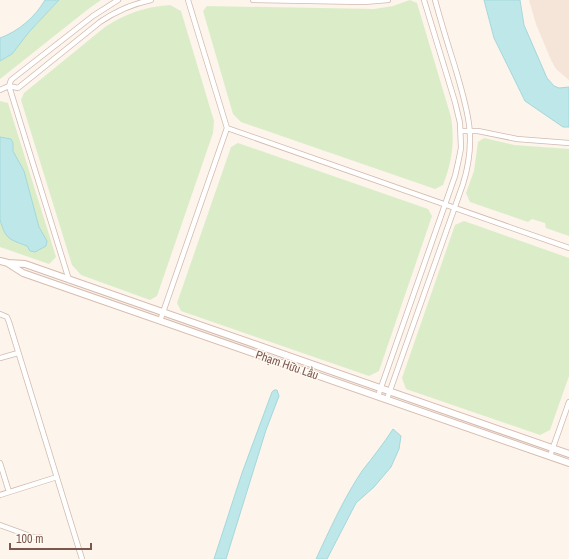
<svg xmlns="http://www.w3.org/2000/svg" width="569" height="559" font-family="'Archivo Narrow',sans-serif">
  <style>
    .residential { fill: #f5e5d9 }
    .green { fill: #dbedc8 }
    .water { fill: #bee7e9; stroke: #a4d8db }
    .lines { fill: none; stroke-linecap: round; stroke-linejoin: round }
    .minor-casing { stroke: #d1baaf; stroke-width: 6 }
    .secondary-casing { stroke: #d7bcaf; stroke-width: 8 }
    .minor { stroke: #fff; stroke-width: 4.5 }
    .secondary { stroke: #fff; stroke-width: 6 }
    .labels { text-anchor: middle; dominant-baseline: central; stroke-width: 3; stroke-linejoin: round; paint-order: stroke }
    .street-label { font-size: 12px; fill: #7b574c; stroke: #fff9f3 }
  </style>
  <rect width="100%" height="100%" fill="#fdf4eb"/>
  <path class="residential" d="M529,0h40v80l-13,-11 -5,-9 -15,-36z"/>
  <path class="green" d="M59,0h42l-14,10 -87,69v-18l12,-7 17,-22z
    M410,0l7,3 34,114c4,25 1,45 -8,68l-8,4 -194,-67 -8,-8 -30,-103 4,-5 167,3 19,-3z
    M170,5l11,6 33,110 -1,12 -56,163 -7,4 -69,-25 -9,-10 -51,-165 3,-7 81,-66c22,-14 39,-20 65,-22z
    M0,101l8,2 48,154 -7,7 -49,-17z
    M484,138l30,7 55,4v87l-23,-8 -1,-5 -13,-4 -4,3 -58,-20 -4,-9 8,-22 4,-29z
    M238,143l190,66 4,7 -53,155 -10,5 -188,-65 -4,-8 54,-156z
    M464,221l105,37v118l-19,54 -10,5 -134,-46 -4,-11 53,-153z"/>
  <path class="water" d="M45,0h14l-30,32 -17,22 -12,7v-23c19,-7 35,-21 45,-38z
    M484,0h36l4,25 23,53 7,8 5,2 10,-1v40h-6l-38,-26 -31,-63z
    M0,137l11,2 2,4v8l11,20 15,56 8,14 -1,5 -11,6 -5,-1 -3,-5c-18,-7 -21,-6 -27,-26z
    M274,390h3l2,6 -13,34 -40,129h-12l28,-86 30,-81z
    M393,429l8,7 -2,13 -8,18 -17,20 -18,16 -29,56h-11c14,-30 28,-61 46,-88 11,-14 22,-28 31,-42z"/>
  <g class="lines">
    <defs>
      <path id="minor" d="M253,0l111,2 24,-2
        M0,90l9,-4 9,2 82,-66c16,-11 32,-18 51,-22
        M227,128l342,120
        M461,131h17l39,8 52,4
        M69,280l-60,-194 2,-6 82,-64 25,-16
        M0,314l7,3 2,5 73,237
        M160,321l67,-193 -39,-128
        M0,358l18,-5
        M378,396l77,-220 3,-13 3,-15 -1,-25 -5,-21 -31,-102
        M387,399l76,-215c14,-45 5,-73 -8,-117 -7,-22 -14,-45 -20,-67
        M550,456l19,-54
        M0,463l9,29
        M0,495l57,-18
        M0,525l33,12h7"/>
      <path id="secondary" d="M0,261l8,2 17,1 544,190
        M9,264l14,9 546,190"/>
    </defs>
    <use href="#minor" class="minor-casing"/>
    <use href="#secondary" class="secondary-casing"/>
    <use href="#minor" class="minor"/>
    <use href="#secondary" class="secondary"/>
  </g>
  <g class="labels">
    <g class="street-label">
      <text transform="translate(287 365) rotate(19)">Phạm Hữu Lầu</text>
    </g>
  </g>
  <path d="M10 543v6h81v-6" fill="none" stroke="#7b574c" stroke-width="2"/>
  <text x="16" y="543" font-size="12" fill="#7b574c" stroke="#fff9f3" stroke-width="3" paint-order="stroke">100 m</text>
</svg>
